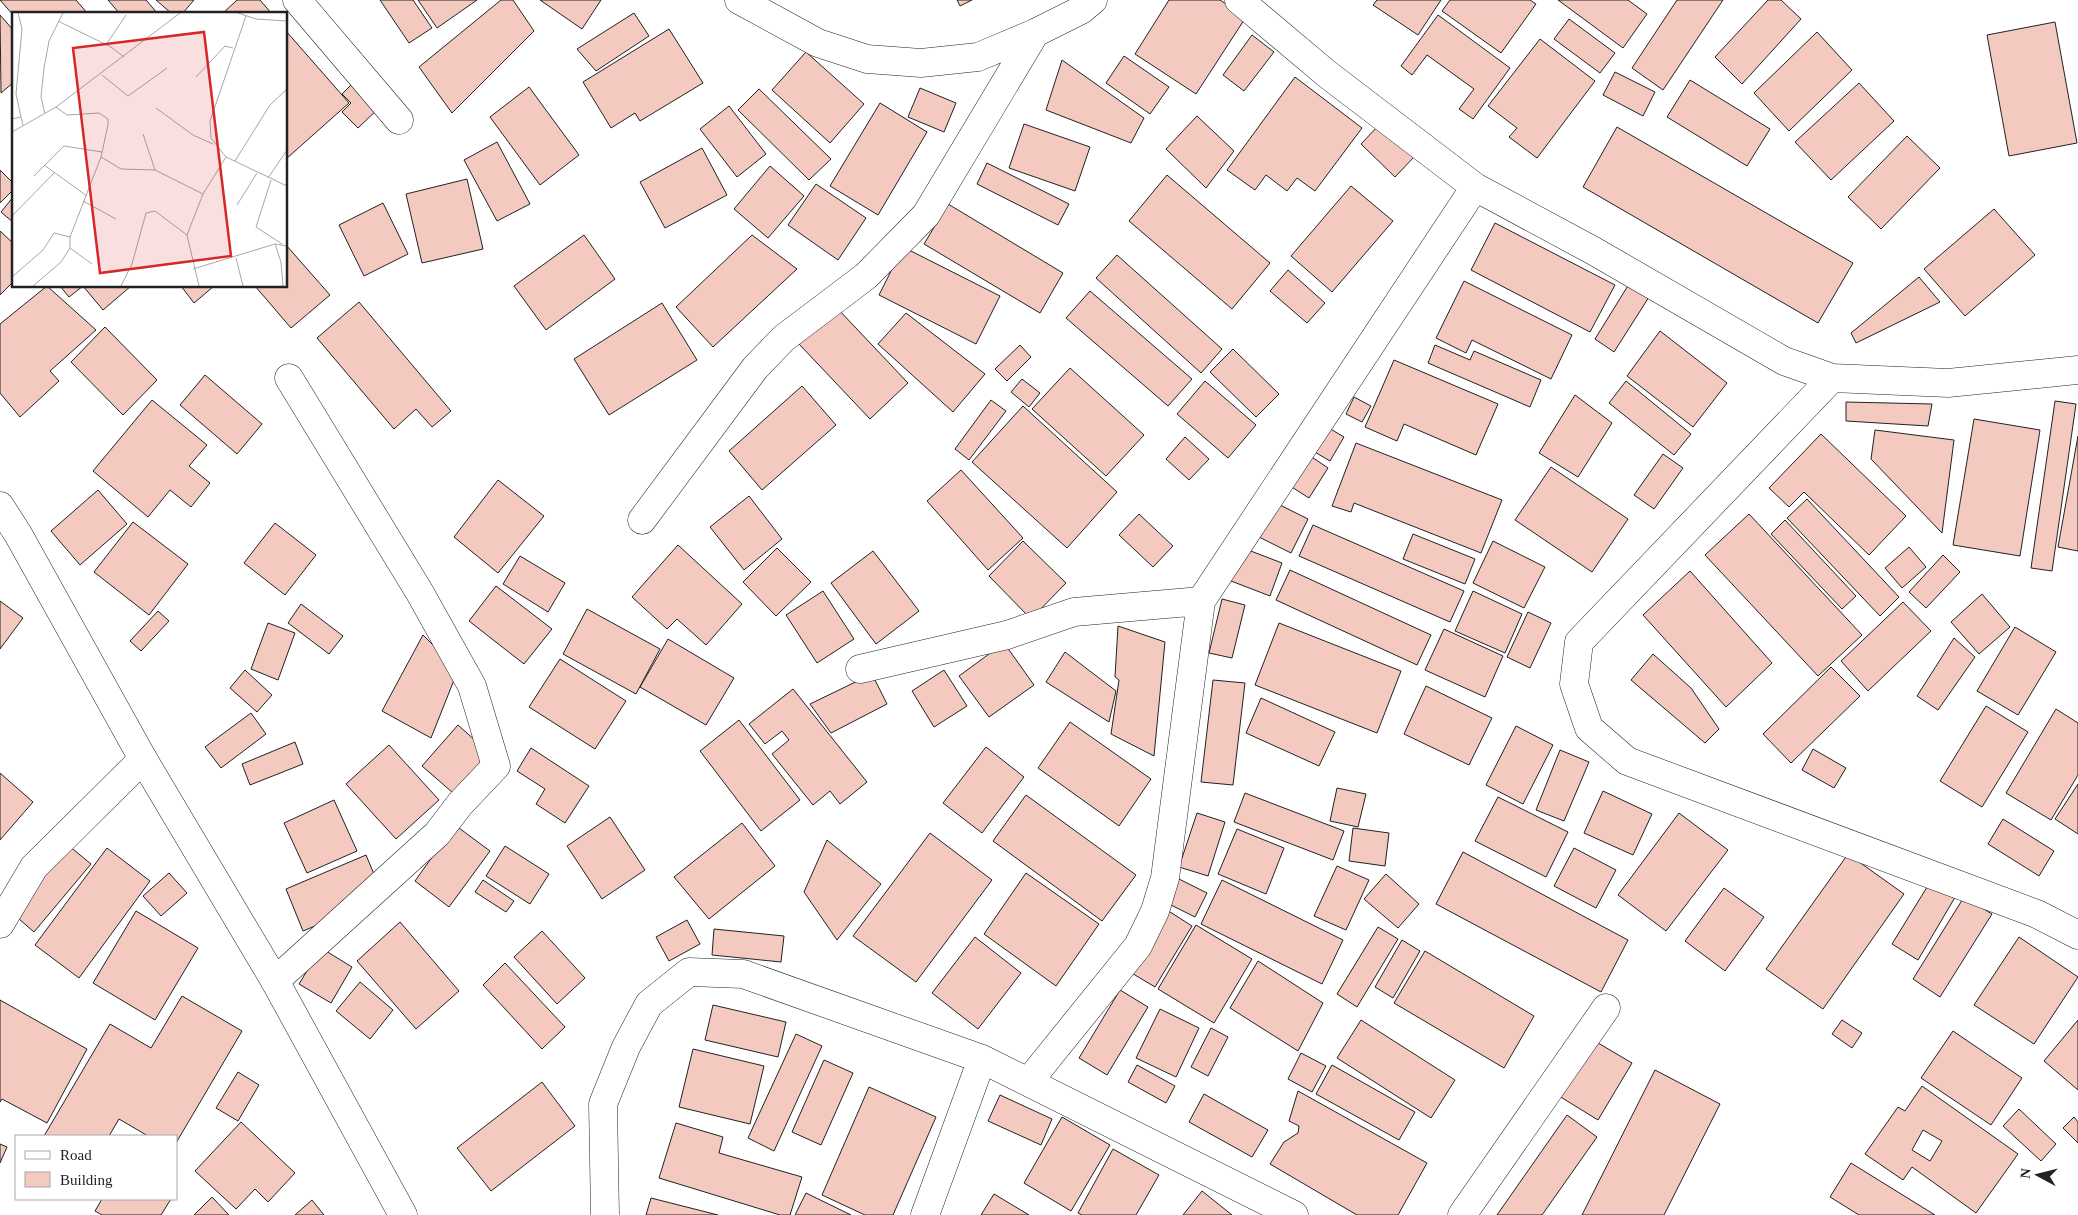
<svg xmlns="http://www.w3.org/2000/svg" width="2078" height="1215" font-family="'Times New Roman',serif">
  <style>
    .building { fill: #f3c9c0; stroke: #222; fill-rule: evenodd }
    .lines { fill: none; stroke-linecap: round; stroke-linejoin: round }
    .minor-casing { stroke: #222; stroke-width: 29 }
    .secondary-casing { stroke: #222; stroke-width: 29 }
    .minor { stroke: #fff; stroke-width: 28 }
    .secondary { stroke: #fff; stroke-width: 28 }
    .inset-road { fill: none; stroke: #a7a7a7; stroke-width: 1 }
    .view { fill: #d62828; fill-opacity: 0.15; stroke: #d62828; stroke-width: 2.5 }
    .inset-edge { fill: none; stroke: #222; stroke-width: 2.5 }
  </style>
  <rect width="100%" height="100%" fill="#fff"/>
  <path class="building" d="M0,0h76l12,14h-74v2z
    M108,0h38l12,14h-38z
    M156,0h38l-12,14h-10z
    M237,0h23l12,14h-50z
    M380,0h33l19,28 -23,15z
    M418,0h59l-40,28z
    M501,0h12l21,31 -82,82 -33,-46z
    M540,0h61l-19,29z
    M957,0h15l-12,6z
    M1169,0h51l26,17 -50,77 -61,-40z
    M1377,0h64l-23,35 -45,-30z
    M1450,0h80l6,4 -35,49 -59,-42z
    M1558,0h70l19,14 -24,34z
    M1677,0h46l-60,90 -31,-22z
    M1768,0h13l20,19 -59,65 -27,-27z
    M634,13l15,23 -53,35 -19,-22z
    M0,15l14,16v51l-13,11z
    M1438,15l72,53 -37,51 -14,-10 15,-20 -47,-34 -15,20 -11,-9z
    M1569,19l46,34 -15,20 -46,-34z
    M2055,22l22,121 -68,13 -22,-121z
    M669,29l34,54 -63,38 -5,-8 -24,15 -28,-46z
    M286,31l63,72 -63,56z
    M1817,32l35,38 -63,61 -35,-38z
    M1252,35l22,17 -30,39 -21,-16z
    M1540,39l55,42 -58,77 -28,-21 8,-9 -29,-22z
    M806,52l58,52 -34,39 -58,-53z
    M1124,56l45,31 -19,27 -44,-31z
    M1062,60l82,58 -13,25 -85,-33z
    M1615,72l40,20 -12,24 -40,-21z
    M1295,77l67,51 -47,63 -18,-13 -10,13 -21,-16 -11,15 -28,-20z
    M356,80l25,26 -23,22 -16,-16 9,-9 -9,-9z
    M1690,80l80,49 -23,37 -80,-49z
    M1859,83l35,38 -63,59 -36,-38z
    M529,87l50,68 -39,30 -50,-68z
    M920,88l36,15 -12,29 -36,-15z
    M759,89l72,70 -22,21 -71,-70z
    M880,103l47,29 -49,83 -48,-29z
    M729,106l37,48 -29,23 -37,-48z
    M1197,116l37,35 -28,37 -40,-39z
    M1024,124l66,23 -15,44 -66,-23z
    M1380,124l34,33 -19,20 -34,-33z
    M1617,127l236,136 -35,60 -235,-136z
    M1907,136l33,32 -59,61 -33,-32z
    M497,142l33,62 -33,17 -33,-61z
    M702,148l25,47 -62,33 -25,-46z
    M987,163l82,41 -11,21 -81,-41z
    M770,166l34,30 -36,42 -34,-29z
    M0,170l14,14v5l-14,14z
    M1167,175l103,88 -38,46 -103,-88z
    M467,179l16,70 -61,14 -16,-69z
    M816,184l50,34 -28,42 -50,-35z
    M1351,186l42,35 -61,71 -41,-36z
    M14,196v27l-13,-11z
    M383,203l25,51 -44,22 -25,-51z
    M948,204l115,69 -23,40 -116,-69z
    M1994,209l41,46 -70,61 -41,-47z
    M1495,223l120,62 -25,47 -119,-62z
    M0,231l14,13v37l-14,14z
    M584,235l31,44 -69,51 -32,-44z
    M752,235l45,34 -84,78 -37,-40z
    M286,245l44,50 -39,33 -36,-42h31z
    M903,247l97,49 -24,48 -97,-49z
    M1117,255l105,94 -21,24 -105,-95z
    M1288,270l37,33 -18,20 -37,-32z
    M1919,277l21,25 -84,41 -5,-10z
    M1464,281l108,54 -21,44 -79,-39 -6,13 -30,-15z
    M1629,284l20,13 -35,55 -19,-13z
    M47,286l49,44 -46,41 9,10 -39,36 -20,-24v-69z
    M60,286h71l-28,24 -20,-24 -14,11z
    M181,286h33l-20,17z
    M1090,291l102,88 -24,27 -102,-88z
    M359,302l92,109 -19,16 -16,-18 -22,20 -77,-91z
    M662,303l35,57 -88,55 -35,-56z
    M837,308l71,75 -38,36 -71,-75z
    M906,313l79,61 -32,38 -75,-68z
    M105,327l52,53 -34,35 -52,-53z
    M1660,331l67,52 -34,44 -66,-51z
    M1020,345l11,12 -24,24 -12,-12z
    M1435,345l35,15 4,-9 67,29 -11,27 -102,-44z
    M1233,349l46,45 -23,23 -46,-45z
    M1394,360l104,44 -22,51 -72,-31 -7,17 -32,-14z
    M1070,368l74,67 -38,41 -74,-67z
    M205,375l57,49 -25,30 -57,-49z
    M1022,379l18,14 -11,14 -18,-15z
    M1205,381l51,44 -28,33 -51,-44z
    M1626,381l65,53 -17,21 -65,-52z
    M802,386l34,39 -74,65 -33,-39z
    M1575,395l37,28 -34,54 -39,-24z
    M1354,397l17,9 -9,16 -16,-8z
    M152,400l55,45 -18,21 21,17 -19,24 -21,-17 -22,27 -55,-46z
    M991,400l15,11 -37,49 -14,-11z
    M2055,401l21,3 -24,167 -21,-3z
    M1846,402l86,2 -4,22 -82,-5z
    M1023,406l94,86 -50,56 -95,-86z
    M1974,419l66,11 -20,126 -67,-11z
    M1322,424l22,13 -14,24 -22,-13z
    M1875,430l79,10 -12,93 -71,-74z
    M1821,434l85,82 -37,39 -65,-63 -15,15 -20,-19z
    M2078,436v115l-20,-4z
    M1185,437l24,22 -20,21 -23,-21z
    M1356,443l146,57 -21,53 -127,-50 -3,9 -19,-6z
    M1306,453l22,15 -19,30 -22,-14z
    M1663,454l20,14 -29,41 -20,-14z
    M1551,467l77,52 -36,53 -77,-52z
    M961,470l62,68 -35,32 -61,-69z
    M498,480l46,36 -46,57 -44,-36z
    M98,490l29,34 -47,41 -29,-34z
    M749,496l33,43 -38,31 -34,-43z
    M1807,499l92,98 -19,19 -93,-98z
    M1270,500l38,19 -17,34 -40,-20z
    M1139,514l34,32 -20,21 -34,-32z
    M1749,514l113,121 -44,41 -113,-121z
    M1785,520l71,76 -14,13 -71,-75z
    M133,522l55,42 -39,51 -55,-43z
    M275,523l41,32 -31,40 -41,-32z
    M1313,525l151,66 -14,31 -151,-66z
    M1413,534l62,25 -10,25 -62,-25z
    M1023,541l43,42 -35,36 -42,-43z
    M1493,541l52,26 -21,41 -51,-25z
    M678,545l64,59 -36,41 -29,-26 -10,10 -35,-32z
    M1909,547l17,20 -24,21 -17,-20z
    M777,548l34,34 -35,34 -33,-34z
    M1243,548l39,15 -12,33 -39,-15z
    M873,551l46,60 -43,33 -45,-61z
    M1943,555l17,17 -34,36 -17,-16z
    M520,556l45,27 -17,29 -45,-28z
    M1290,570l141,65 -14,30 -141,-65z
    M1690,571l82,92 -46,44 -83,-92z
    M496,586l56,43 -28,35 -55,-43z
    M823,591l31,48 -37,24 -31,-48z
    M1473,591l49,23 -17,39 -50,-22z
    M1982,594l28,33 -31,27 -28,-32z
    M1222,599l23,6 -13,53 -23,-5z
    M0,601l23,17 -23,31z
    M1903,602l28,29 -63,60 -27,-30z
    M301,604l42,32 -14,18 -41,-31z
    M587,609l73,40 -24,45 -73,-40z
    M158,611l11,10 -28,30 -11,-10z
    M1528,612l23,11 -21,45 -23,-11z
    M268,623l27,10 -17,47 -27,-11z
    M1279,623l122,48 -24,62 -122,-48z
    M1118,626l47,16 -11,114 -43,-22 8,-54 -4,-3z
    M2015,627l41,25 -38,63 -41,-24z
    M1444,629l59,27 -18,41 -60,-27z
    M423,635l35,35 -27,68 -49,-27z
    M1954,638l21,19 -37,53 -21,-14z
    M668,639l66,39 -28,47 -66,-38z
    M1004,643l30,42 -45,32 -30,-41z
    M1065,652l51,39 -7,31 -63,-40z
    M1653,654l38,34 28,41 -14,14 -74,-63z
    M560,659l66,42 -31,48 -66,-42z
    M1831,667l29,29 -69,67 -28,-29z
    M245,670l27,25 -15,17 -27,-24z
    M944,670l23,36 -33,21 -22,-36z
    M872,674l15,30 -56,29 -21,-29z
    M1213,680l32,3 -12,102 -32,-3z
    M1426,686l66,32 -23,47 -65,-31z
    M793,689l74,93 -27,22 -10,-13 -17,14 -41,-51 17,-14 -7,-9 -17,13 -16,-20z
    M1261,698l74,34 -16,34 -73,-33z
    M1986,706l42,26 -46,75 -42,-26z
    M2056,709l22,14v52l-27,45 -45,-27z
    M251,713l15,21 -45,34 -16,-21z
    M739,720l61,80 -39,31 -61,-80z
    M1070,722l81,57 -32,47 -81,-58z
    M458,725l31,28 -29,46 -38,-33z
    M1516,726l37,19 -30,59 -37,-19z
    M295,742l8,22 -53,21 -8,-21z
    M389,745l50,55 -43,39 -50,-55z
    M986,747l38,30 -42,56 -39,-30z
    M531,748l58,38 -24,37 -29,-19 9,-15 -28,-18z
    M1813,749l33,19 -12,20 -32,-18z
    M1560,750l29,12 -25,59 -28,-11z
    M0,773l33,29 -33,38z
    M2078,784v50l-23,-15z
    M1337,788l29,6 -8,33 -28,-6z
    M1603,791l49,23 -19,41 -49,-22z
    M1245,793l99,38 -11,29 -99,-38z
    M1026,795l110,80 -34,46 -109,-80z
    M1498,797l70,35 -22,45 -71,-36z
    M334,800l23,51 -50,22 -23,-50z
    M1197,813l28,9 -17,54 -29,-9z
    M1679,813l49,37 -62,81 -48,-36z
    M610,817l35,53 -43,29 -35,-53z
    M2003,819l51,32 -15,25 -51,-32z
    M742,823l33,43 -66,53 -35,-42z
    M455,825l35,26 -41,56 -34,-26z
    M1353,828l36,5 -4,33 -36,-5z
    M1237,829l47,19 -18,46 -48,-20z
    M930,833l62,47 -76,102 -63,-46z
    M827,840l54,44 -44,56 -33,-48z
    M68,845l23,19 -57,68 -23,-20z
    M505,846l44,28 -19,30 -44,-28z
    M107,848l43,33 -71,97 -44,-33z
    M1574,848l42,22 -20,38 -42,-22z
    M1463,852l165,88 -27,52 -165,-88z
    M1848,854l56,40 -81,115 -57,-40z
    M366,855l13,31 -37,15 4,12 -43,18 -17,-42z
    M1337,866l32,14 -23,50 -32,-14z
    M169,873l18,20 -26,23 -18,-20z
    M1026,873l73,51 -43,62 -72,-52z
    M1386,874l33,30 -21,24 -34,-29z
    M1179,879l28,14 -12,24 -28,-14z
    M1932,879l25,15 -39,66 -26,-16z
    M483,880l31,21 -8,11 -31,-20z
    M1222,880l121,60 -21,44 -121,-60z
    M1724,888l40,29 -39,54 -40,-30z
    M1964,897l28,17 -52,83 -27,-18z
    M1167,910l25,16 -37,61 -25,-15z
    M136,911l62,37 -43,72 -62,-37z
    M687,920l13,24 -31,17 -13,-24z
    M400,922l59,69 -43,38 -59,-68z
    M1196,925l56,34 -38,64 -56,-34z
    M1378,927l20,12 -41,68 -20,-13z
    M714,929l70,7 -3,26 -69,-7z
    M542,931l43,47 -28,26 -43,-47z
    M975,937l46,36 -43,56 -46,-36z
    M2019,937l59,40 -44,67 -60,-39z
    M1402,940l18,11 -27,47 -18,-11z
    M321,948l31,19 -21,36 -32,-19z
    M1425,951l109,65 -30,52 -110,-65z
    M1258,961l65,42 -25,48 -68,-43z
    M505,963l60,64 -23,22 -59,-64z
    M360,982l33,28 -23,29 -34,-28z
    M1120,990l28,17 -41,68 -28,-17z
    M182,996l60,35 -66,112v-7h-28l-29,-17 -10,17h-65l66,-112 41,24z
    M0,1000l87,49 -40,74 -45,-24 -2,3z
    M713,1005l73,17 -8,35 -73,-17z
    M1160,1009l39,19 -23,49 -40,-19z
    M1361,1020l94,60 -24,38 -94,-60z
    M1842,1020l20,13 -10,15 -20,-14z
    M2078,1020v70l-34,-29z
    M1211,1028l17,9 -20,39 -17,-9z
    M1953,1031l69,47 -31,47 -70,-47z
    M796,1034l26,12 -48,105 -26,-13z
    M1593,1040l39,23 -34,57 -39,-24z
    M693,1049l71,17 -14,58 -71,-17z
    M1301,1053l25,13 -14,26 -24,-13z
    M824,1060l29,13 -32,72 -29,-13z
    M1137,1065l38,21 -9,17 -38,-21z
    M1332,1065l83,47 -16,28 -83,-46z
    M1655,1070l65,34 -56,111h-82z
    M238,1072l21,13 -21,36 -22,-13z
    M542,1082l33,44 -84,65 -34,-43z
    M1922,1086l96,68 -42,59 -64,-46 -9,13 -38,-26 33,-47 7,4zM1923,1130l19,11 -12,20 -18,-11z
    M869,1087l67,30 -43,98h-28l-43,-20z
    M1298,1091l129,72 -29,52h-41l-87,-51 14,-22 14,-9 1,-7 -10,-5z
    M1204,1094l64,36 -16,27 -63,-35z
    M1000,1095l52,24 -11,26 -53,-24z
    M2019,1109l37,35 -15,17 -38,-35z
    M1567,1115l30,22 -55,78h-45z
    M1062,1117l48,28 -39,66 -47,-28z
    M2074,1117l4,5v21l-15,-15z
    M241,1122l54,51 -27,29 -13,-13 -19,20 -41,-38z
    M676,1123l47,14 -4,16 83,24 -12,38h-10l-121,-37z
    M0,1144l7,3 -7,16z
    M1113,1149l46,26 -23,40h-54l-4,-2z
    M1851,1163l84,52h-76l-29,-18z
    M1202,1191l30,24h-49z
    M806,1193l45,22h-56z
    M994,1194l35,21h-48z
    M212,1197l17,18h-35z
    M651,1198l67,17h-72z
    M102,1199h69l-10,16h-59l-7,-4z
    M312,1200l12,15h-29z"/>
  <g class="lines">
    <defs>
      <path id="minor" d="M297,0l102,120
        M739,0l79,43 49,16 54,4 57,-6 57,-24 46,-23 12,-10
        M1239,0l88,74 148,113 117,63 192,111 48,17 116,5 130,-13
        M1832,378l-253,264 -5,42 15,44 38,33 410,153 41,21
        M642,520l113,-152 29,-30 82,-62 60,-61 109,-182
        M860,669l147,-34 67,-23 127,-11
        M0,924l34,-57 109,-108
        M275,981l162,-147 23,-30 36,-38 -24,-80 -52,-93 -131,-215
        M1029,1081l109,-135 17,-35 10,-33 36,-277 274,-414
        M605,1215l-2,-111 23,-57 23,-43 40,-32 54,2 239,85 312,156
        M925,1215l57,-156
        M1462,1215l144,-207"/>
      <path id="secondary" d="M0,506l18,28 125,225 132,222 128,234"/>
    </defs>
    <use href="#minor" class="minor-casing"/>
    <use href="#secondary" class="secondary-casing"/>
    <use href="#minor" class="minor"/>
    <use href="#secondary" class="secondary"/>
  </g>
  <g transform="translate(12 12)">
    <rect width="275" height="275" fill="#fff"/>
    <path class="inset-road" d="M6,1l4,16 -6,65 5,23M226,1l18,6 31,2M234,4l-36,105 1,17 15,19 61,29M46,9l53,26 13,10M94,33l20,-30M90,63l26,21 39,-28M184,65l29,-31 8,2M144,96l37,27 20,9M33,102l-4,-17 3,-29 5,-27 14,-28M0,107l9,-2 2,8M0,120l44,-25 124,-94M131,122l12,36M89,145l20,12 34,1 48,24M223,149l35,-56 17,-16M32,153l43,31M22,164l30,-30 38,6M256,166l19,-28M259,168l-15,47 26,17M71,189l33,18M225,193l20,-32M0,204l43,-44M263,232l6,18 2,24M58,236l22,16M224,246l7,28M181,257l82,-25 12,2M0,265l31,-27 11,-17 16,4M21,274l28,-24 9,-14v-11l31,-80 7,-32v-6l-9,-6 -32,2 -11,-8M109,274l11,-22 14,-51 9,-2 32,24M187,274l-12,-51 16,-41 23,-37"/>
    <path class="view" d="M192,20l27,224 -131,17 -27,-225z"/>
    <rect width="275" height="275" class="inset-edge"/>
  </g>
  <rect x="15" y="1135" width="162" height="65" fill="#ffffff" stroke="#a7a7a7"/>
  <rect x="25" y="1151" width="25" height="8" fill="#ffffff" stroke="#a7a7a7"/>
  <text x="60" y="1160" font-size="15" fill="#222222">Road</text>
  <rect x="25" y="1172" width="25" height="15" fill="#f3c9c0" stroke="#a7a7a7"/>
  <text x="60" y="1185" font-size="15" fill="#222222">Building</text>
  <g transform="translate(2038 1175) rotate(277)" stroke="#ffffff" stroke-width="4" paint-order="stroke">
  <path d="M0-4L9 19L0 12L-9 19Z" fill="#222222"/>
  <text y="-8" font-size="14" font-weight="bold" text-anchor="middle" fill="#222222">N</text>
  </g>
</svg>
